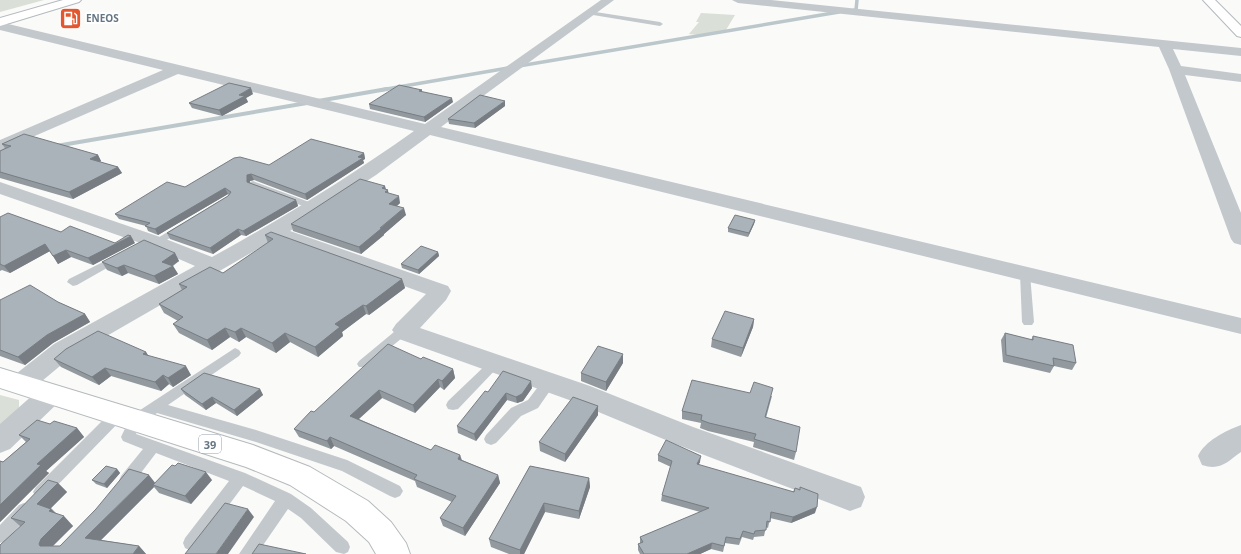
<svg xmlns="http://www.w3.org/2000/svg" width="1241" height="554" font-family="'Open Sans',sans-serif">
  <style>
    .green { fill: #dadfd7 }
    .lines { fill: none; stroke-linecap: round; stroke-linejoin: round }
    .stream-far1 { stroke: #bbc7cb; stroke-width: 3.5 }
    .stream { stroke: #bbc7cb; stroke-width: 4 }
    .secondary-casing { stroke: #b3babf; stroke-width: 2 }
    .primary-casing { stroke: #b5babe; stroke-width: 2 }
    .lane { fill: #c3c8cc; fill-rule: evenodd }
    .street { fill: #c3c8cc; fill-rule: evenodd }
    .secondary { fill: #fff; fill-rule: evenodd }
    .primary { fill: #fff; fill-rule: evenodd }
    .wall { fill: #929a9f }
    .shaded-wall { fill: #777d82 }
    .building { fill: #aab3b9; stroke: #777d82 }
    .labels { text-anchor: middle; dominant-baseline: central; stroke-width: 4; stroke-linejoin: round; paint-order: stroke }
    .far-poi-label { font-size: 10px; font-weight: bold; fill: #657683; stroke: #fff; text-anchor: start }
    .shield { fill: #fff; stroke: #939fa8; stroke-width: 1 }
    .shield-label { font-size: 11px; font-weight: bold; fill: #657683 }
  </style>
  <rect width="100%" height="100%" fill="#fafaf8"/>
  <path class="green" d="M0,0h44l-44,12z
    M701,13l34,2 -9,15 -28,5 -9,-1 10,-12h-3z
    M0,395l19,5v9l-19,17z"/>
  <g class="lines">
    <path class="stream-far1" d="M850,11l6,-1 1,-10
      M519,66l320,-54
      M381,90l127,-22"/>
    <path class="stream" d="M318,101l69,-12
      M56,146l251,-43"/>
    <defs>
      <path id="secondary" d="M63,0h18l-2,2 -79,24v-8z
        M1203,0h12l26,26v11l-4,-1z"/>
      <path id="primary" d="M0,368l253,77 57,22 58,34 23,21 15,21 4,11h-34l-7,-12 -23,-21 -56,-36 -44,-18 -246,-79z"/>
    </defs>
    <use href="#secondary" class="secondary-casing"/>
    <use href="#primary" class="primary-casing"/>
    <path class="lane" d="M589,11l71,11 3,2 -3,2 -73,-12v-2z
      M253,181l64,24 2,2 -5,3 -3,-1 -61,-23v-4z
      M181,224l4,1 1,2 -1,2 -25,15 -4,1 -5,-3z
      M117,255l5,3 -1,2 -44,25 -4,1 -6,-4 2,-3z
      M1025,271l5,3 4,48 -2,3h-8l-2,-3 -2,-48z
      M404,326l4,1 2,3 -2,3 -41,34h-8l-2,-3 2,-3 41,-34z
      M235,348l4,2 2,3 -2,3 -71,49 88,25 91,30 53,26 3,5 -3,5 -5,2 -5,-2 -48,-25 -86,-29 -99,-29 -16,11 -5,10 109,39 46,21 20,14 37,34 2,5 -2,5 -4,2 -8,-2 -35,-34 -13,-9 -31,45h-18l36,-53 -32,-15 -46,62 -6,3 -6,-3 -2,-5 2,-5 44,-57 -73,-28 -25,33 -5,1 -5,-1 -2,-5 2,-5 22,-27 -20,-8 -2,-4 10,-21z
      M495,358l4,2 2,3 -2,3 -41,43 -5,1 -5,-1 -2,-4 2,-4 43,-41z
      M549,377l5,2 2,3 -18,26 -17,8 -25,27 -5,2 -5,-2 -2,-4 2,-4 25,-27 17,-8 16,-21z
      M118,409l5,1 2,4 -2,4 -77,79 -5,2 -5,-2 -3,-5 3,-5 77,-77z
      M24,503l5,2 3,5 -3,5 -23,26 -6,2v-18l19,-20z"/>
    <path class="street" d="M601,0h13l-173,127 800,191v16l-811,-199 -54,40 -86,56 158,55 3,5 -5,9 -26,28 170,58 103,41 168,60 4,10 -4,10 -11,4 -177,-68 -101,-42 -173,-62 -7,-9 4,-6 30,-30 -151,-55 -203,117 -42,35 -9,3 -9,-3 -4,-7 4,-7 42,-33 141,-78 -46,-20 -149,-52v-12l163,56 49,19c70,-38 137,-80 202,-126l-236,-57 -178,77v-11l163,-70 -163,-40v-8l425,102z
      M732,0h39l470,48v8l-68,-7 8,17 60,8v8l-56,-7 56,138v32l-7,-2 -3,-4 -62,-170 -10,-22 -421,-44z
      M51,384l9,3 4,7 -4,7 -50,48 -10,4v-29l42,-37z
      M1241,425v27c-14,10 -21,19 -39,13l-4,-9c7,-15 27,-25 43,-31z"/>
    <use href="#secondary" class="secondary"/>
    <use href="#primary" class="primary"/>
  </g>
  <path class="wall" d="M422,90v2l31,10 -28,20 -55,-13 -1,-5z
    M253,94l-7,4 2,4 -26,14 -30,-8 -3,-5z
    M505,106l-30,22 -26,-4 -1,-5z
    M2,144l96,11 3,6 -1,1 18,5 4,6 -49,26 -73,-21v-27l5,-3z
    M364,153l1,6 -2,1 1,3 -57,37 -53,-20 -4,1v2l46,17 2,6 -52,30 -5,-1 -28,19 -43,-15 -3,-6 61,-37 1,-1 -1,-1 -70,41 -10,-4 -2,-5 -27,-7 -4,-5 70,-27 84,-22z
    M385,186l1,4 2,3 12,10 -3,3 9,9 -22,19v1l-23,19 -68,-23 -2,-7z
    M0,217l61,15 54,11h20l-42,22 -22,-8 -13,7 -8,-13 -40,22 -8,-3 -2,1z
    M755,220l-1,4 -6,13 -20,-5v-4z
    M265,235l137,44 3,9 -36,27 -3,-1 -24,18 1,4 -25,21 -28,-15 -14,11 -30,-16 -7,5 -9,-5 -18,13 -33,-17 -6,-9 5,-3 -14,-8 -5,-9 23,-14 -3,-6 44,-11 45,-30z
    M438,252l1,4 -20,18 -17,-6 -1,-4z
    M175,253l4,8 -6,5 5,8 -19,10 -31,-11 -6,3 -15,-6 -5,-8z
    M0,300l58,2 27,12 5,8 -37,21 -28,22 -25,-9z
    M754,319l-1,8 -12,30 -30,-10 1,-8z
    M1005,333l26,7 2,-4 43,27 -4,7 -18,-4 -4,7 -47,-11 -2,-22z
    M146,352l2,4 43,19 -18,12 -4,-3 -8,7 -50,-15 -12,9 -38,-18 -7,-8z
    M421,359l32,10 2,9 -11,12 -4,-3 -25,26 -33,-15 -23,21 72,31 29,5 2,5 36,15 2,8 -35,53 -22,-10 -3,-8 12,-16 -35,-15 -2,-6 -81,-35 -3,3 -32,-12 -5,-8 20,-17z
    M623,363l-17,28 -25,-10v-8z
    M532,388l-9,13 -6,2 -10,-3 -31,41 -18,-8 -1,-7 31,-34z
    M181,389h79l3,6 -26,21 -21,-13 -10,7 -21,-15z
    M750,393l22,3 -6,22 30,34 -2,8 -41,-13 1,-5 -46,-11 -8,-3 1,-5 -19,-4v-8z
    M598,406v9l-33,47 -25,-11 -1,-9z
    M50,424l27,4 7,9 -38,34 3,2 -49,49v-61l3,1 23,-20 -7,-7z
    M658,455l42,7 -2,3 95,27 2,-4 5,1v-2l15,26 -24,10 -21,-5 -2,10 -2,-1 -2,9 -10,1 -1,3 -11,-3 -3,8 -14,-2 -2,9 -12,-3 -11,5h-60l-2,-4v-6l2,-1v-6l60,-25 -39,-11 1,-6 9,-28 -13,-6z
    M530,466l59,12 1,9 -11,32 -34,-7 -21,42h-15l-18,-7 -2,-8z
    M117,469l3,4 -13,15 -11,-4 -4,-4z
    M212,480l-21,24 -32,-11 -5,-6 -53,53 38,6 7,8h-146l20,-28 -9,-8 47,-35 9,9 -16,16 5,5 17,13 -21,20h8l95,-63z"/>
  <path class="shaded-wall" d="M251,88l2,6 -7,4 2,4 -26,14 -3,-6 20,-15z
    M452,98l1,4 -28,20 -1,-5z
    M505,101v5l-30,22 -1,-5z
    M364,153l1,6 -2,1 1,3 -57,37 -2,-6z
    M98,155l3,6 -7,4 -4,-6z
    M118,167l4,6 -49,26 -4,-7z
    M251,174l3,6 -4,1 -1,6 -2,-5v-7z
    M385,186l1,6 2,-2 1,7 -7,-9z
    M225,188l3,6 -70,41 -3,-6z
    M399,196l1,7 -9,8 -2,-7z
    M296,200l2,6 -52,30 -3,-5z
    M404,208l2,7 -22,19v1l-23,19 -2,-7z
    M755,220l-1,4 -6,13 1,-4z
    M238,229l3,6 -28,19 -3,-6z
    M131,236l4,7 -42,22 -5,-7z
    M45,244l5,7 -40,22 -6,-7z
    M66,250l5,7 -13,7 -5,-8z
    M438,252l1,4 -20,18 -1,-4z
    M175,253l4,8 -12,8 6,-3 5,8 -19,10 -5,-8 8,-14z
    M124,265l4,8 -6,3 -5,-8z
    M402,279l3,9 -36,27 -3,-9z
    M363,305l3,9 -24,18 1,4 -25,21 -3,-10 20,-23z
    M85,314l5,8 -37,21 -28,22 -7,-8 29,-22z
    M754,319l-1,8 -12,30 2,-9z
    M225,328l5,9 -18,13 -5,-10z
    M241,328l5,9 -7,5 -4,-10z
    M285,333l5,9 -14,11 -4,-10z
    M146,352l5,8 -8,-6z
    M623,354v9l-17,28v-9z
    M186,366l5,9 -18,12 -5,-9z
    M105,368l6,8 -12,9 -7,-8z
    M453,369l2,9 -11,12 -2,-9z
    M163,375l6,9 -8,7 -6,-9z
    M438,379l2,8 -25,26 -2,-8z
    M531,381l1,7 -9,13 -6,2 -1,-6z
    M260,389l3,6 -26,21 -3,-6z
    M379,390l3,8 -29,26 -3,-8z
    M506,393l1,7 -31,41 -2,-7z
    M212,397l4,6 -10,7 -4,-6z
    M598,406v9l-33,47v-8z
    M77,428l7,9 -38,34 3,2 -49,49v-17l37,-41z
    M330,437l4,9 -3,3 -4,-8z
    M460,455l2,8 -4,-4z
    M701,456l-1,6 -4,8 1,-6z
    M117,469l3,4 -13,15 -3,-4z
    M206,472l6,8 -21,24 -6,-8z
    M149,475l7,9 -3,1 1,2 -60,60 -9,-9z
    M498,475l2,8 -35,53 -2,-8z
    M589,478l1,9 -11,32v-8z
    M58,483l9,9 -21,21 -9,-9z
    M544,503l1,9 -21,42h-4v-4z
    M817,507l-2,6 -24,10 2,-6z
    M51,509l9,9 -11,-7z
    M248,509l6,8 -26,37h-12z
    M64,516l9,10 -22,22 -11,-2 -1,-2 2,-5z
    M712,543l-1,6 -11,5h-13z
    M139,546l7,8h-13z"/>
  <path class="building" d="M229,83l22,5 -12,7 6,1 -26,14 -30,-7z
    M399,85l23,5 -3,1 33,7 -28,19 -55,-13z
    M480,95l25,6 -31,22 -26,-4z
    M24,134l74,21 -8,4 28,8 -49,25 -69,-20v-21l11,-5 -9,-2z
    M311,139l53,14 -6,4 5,1 -58,36 -54,-20 -4,1v7l49,18 -53,31 -5,-2 -28,19 -43,-15 61,-37 3,-4 -6,-4 -70,41 -10,-3 5,-3 -35,-9 52,-32 18,5 49,-29 6,-1 29,8z
    M360,179l25,7 -3,2 6,2 -3,2 14,4 -10,8 15,4 -24,20h2l-23,19 -68,-23z
    M8,213l53,19 9,-6 45,17 13,-8 3,1 -43,22 -22,-8 -13,6 -8,-12 -41,22 -4,-2v-47z
    M735,215l20,5 -6,13 -21,-5z
    M271,232l131,47 -36,27 -3,-1 -28,19 5,3 -25,20 -30,-14 -13,10 -31,-15 -6,4 -10,-4 -18,12 -34,-16 10,-7 -24,-13 28,-17 -8,-3 31,-17 13,6 50,-34 -8,-4z
    M144,240l31,13 -13,9 11,4 -19,10 -30,-11 -7,3 -15,-6z
    M421,246l17,6 -20,18 -17,-6z
    M30,285l28,17 27,12 -38,21 -29,22 -18,-7v-50z
    M725,311l29,8 -11,29 -31,-9z
    M98,331l48,21 -3,2 43,12 -18,12 -5,-3 -8,7 -50,-14 -13,9 -38,-18 12,-10z
    M1005,333l28,7v-4l40,9 3,18 -23,-5 1,8 -48,-11z
    M388,344l33,15 2,-2 30,12 -11,12 -4,-2 -25,26 -34,-15 -29,26 81,34 4,-5 25,10 -2,4 40,16 -35,53 -23,-10 16,-22 -42,-17 3,-4 -87,-38 -3,4 -33,-12 17,-18 3,1z
    M598,346l25,8 -17,28 -25,-9z
    M503,371l28,10 -9,13 -6,3 -10,-4 -32,41 -17,-8 28,-35 3,1z
    M204,373l56,16 -26,21 -22,-13 -10,7 -21,-15z
    M692,380l58,13 4,-11 19,6 -8,29 35,10 -4,25 -42,-13 2,-5 -47,-11 -8,-3 1,-5 -20,-4z
    M573,397l25,9 -33,48 -26,-12z
    M37,420l13,4 4,-3 23,7 -40,36 4,1 -41,40v-44l3,1 27,-23 -11,-4z
    M666,440l35,16 -4,8 97,28 1,-4 5,2v-3l18,7 -1,13 -24,10 -22,-5 -1,10 -3,-1 -1,9 -11,1 -1,3 -11,-3 -3,8 -14,-2 -2,9 -12,-3 -25,11h-43l-6,-10 5,-2 -3,-5 69,-29 -47,-13 10,-34 -14,-6z
    M178,463l28,9 -21,24 -32,-11 19,-20 3,1z
    M106,466l11,3 -13,15 -12,-4z
    M530,466l59,12 -10,33 -35,-8 -24,47 -31,-11z
    M129,469l20,6 -64,63 54,8 -6,8h-133v-9l25,-23 -14,-4 37,-38 10,3 -21,21 14,5 -2,2 15,5 -23,23 -2,5 1,2h20l36,-37z
    M225,503l23,6 -32,45h-31z
    M259,544l47,10h-54z"/>
  <defs>
    <symbol id="fuel-square" viewBox="-11 -11 22 22"><rect x="-9" y="-9" width="18" height="18" rx="4" fill="#e4572e" stroke="#fff"/><path d="M-5.5-6h7V0h2V4h1.3V-2.5L3-4.5l.8-.8L6-3V5H2.5V1h-1V6h-7ZM-4.2-4.7v3.2H.2V-4.7Z" fill="#fff"/></symbol>
  </defs>
  <g fill-rule="evenodd">
    <use href="#fuel-square" x="58" y="6" width="25" height="25"/>
  </g>
  <g class="labels">
    <g class="far-poi-label">
      <text x="86" y="18">ENEOS</text>
    </g>
    <rect class="shield" x="199" y="435" width="22" height="18" rx="3"/>
    <g class="shield-label">
      <text x="210" y="444">39</text>
    </g>
  </g>
</svg>
